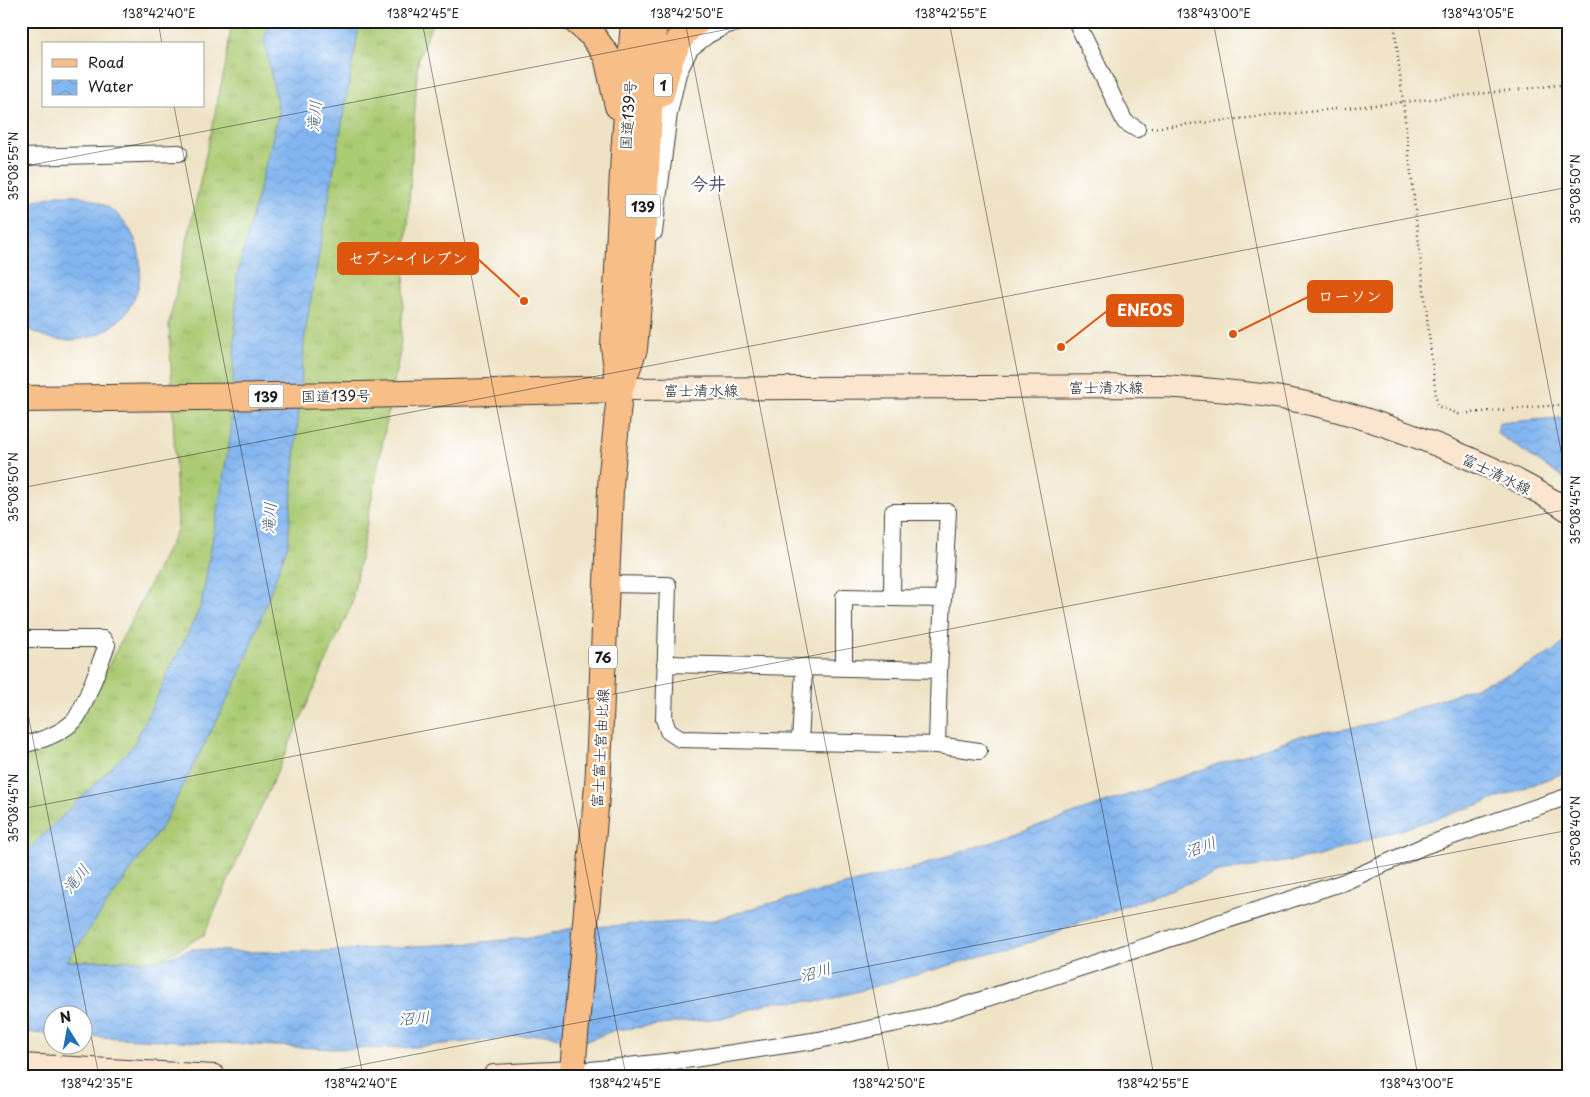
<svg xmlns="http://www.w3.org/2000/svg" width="1590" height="1097" font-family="'Playpen Sans','Klee One',sans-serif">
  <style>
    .grass { fill: url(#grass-tufts); stroke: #647448 }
    .water { fill: url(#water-waves); stroke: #506986 }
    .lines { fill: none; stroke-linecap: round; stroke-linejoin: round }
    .minor-casing { stroke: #3c3a36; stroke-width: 18 }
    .secondary-casing { stroke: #3c3a36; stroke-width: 24 }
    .primary-casing { stroke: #3c3a36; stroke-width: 27 }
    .trunk-casing { stroke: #3c3a36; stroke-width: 28 }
    .path { stroke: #3c3a36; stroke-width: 2.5; stroke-dasharray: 1 4; stroke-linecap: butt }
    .minor { stroke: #fff; stroke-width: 16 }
    .secondary { stroke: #fce5cf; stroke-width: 22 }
    .primary { stroke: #f7be88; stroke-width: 25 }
    .trunk { stroke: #f7be88; stroke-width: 26 }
    .ticks { fill: none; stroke: #1c1c1c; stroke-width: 1; stroke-opacity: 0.45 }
    .labels { text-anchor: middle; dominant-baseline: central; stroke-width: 4.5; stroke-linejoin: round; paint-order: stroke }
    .shield { fill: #fff; stroke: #606060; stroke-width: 1 }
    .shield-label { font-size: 14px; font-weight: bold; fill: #1c1c1c }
    .street-label { font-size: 15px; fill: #1c1c1c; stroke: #fff }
    .water-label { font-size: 16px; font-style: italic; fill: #455a71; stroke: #fff }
    .quarter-label { font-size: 18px; font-weight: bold; fill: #4e4862; stroke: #fff }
    .leader { fill: none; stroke: #de560d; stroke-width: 2 }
    .callout-dot { fill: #de560d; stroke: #fff; stroke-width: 2 }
    .callout { fill: #de560d; stroke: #de560d; stroke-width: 2 }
    .callout-label { font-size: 16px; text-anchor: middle; font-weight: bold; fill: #fff }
    .neatline { fill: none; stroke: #1c1c1c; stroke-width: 2 }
    .ticks-label { font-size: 12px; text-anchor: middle; fill: #1c1c1c }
  </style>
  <defs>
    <pattern id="grass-tufts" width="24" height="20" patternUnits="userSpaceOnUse" patternTransform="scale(1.25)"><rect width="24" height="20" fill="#accb73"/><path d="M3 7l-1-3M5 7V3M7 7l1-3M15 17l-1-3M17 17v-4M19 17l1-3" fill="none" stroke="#93ae63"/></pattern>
    <pattern id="water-waves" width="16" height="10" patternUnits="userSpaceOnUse" patternTransform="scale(1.25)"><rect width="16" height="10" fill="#83b6f0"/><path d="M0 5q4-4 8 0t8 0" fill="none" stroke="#719ccd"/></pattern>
  </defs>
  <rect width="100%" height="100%" fill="#fff"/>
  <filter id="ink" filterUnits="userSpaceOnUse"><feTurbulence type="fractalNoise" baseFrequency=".02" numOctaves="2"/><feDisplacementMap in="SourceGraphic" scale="10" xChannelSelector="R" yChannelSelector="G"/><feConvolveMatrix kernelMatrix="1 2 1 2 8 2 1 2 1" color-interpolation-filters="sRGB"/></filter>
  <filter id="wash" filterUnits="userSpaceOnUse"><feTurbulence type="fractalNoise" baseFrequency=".0096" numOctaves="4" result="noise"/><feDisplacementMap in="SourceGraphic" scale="20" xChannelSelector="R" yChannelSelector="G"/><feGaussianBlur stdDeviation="1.12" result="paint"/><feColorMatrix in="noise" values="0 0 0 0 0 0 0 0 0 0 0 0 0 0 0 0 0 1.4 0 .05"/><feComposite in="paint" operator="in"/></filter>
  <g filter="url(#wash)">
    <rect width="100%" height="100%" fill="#efe3c6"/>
    <path class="grass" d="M232,21h201l-15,39 -18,292 -49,254 -147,329 -47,26h-91l-45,-11v-201l49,-13 27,-48 81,-160 -9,-204 56,-257z"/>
    <path class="water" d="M270,21h90l-55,312 -17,211 -48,131 -77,150 -96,136h90l35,-12 51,3 84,-1 146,-8 67,-7 32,-8 143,-8 45,-14 157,-39 386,-132 63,-9 29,-10 118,-43 41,-22 15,-12v132l-85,32 -168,54 -97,15 -143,52 -44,18 -209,59 -49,1 -52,16 -107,12 -23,9 -21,4 -24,-9 -143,14 -70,1 -251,-13 -1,-22h-30v20l-31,-2v-175l112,-111 68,-140 30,-174 6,-156 42,-164 -15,-71z
      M58,195c8,0 19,-1 27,2 84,24 68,144 -18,143 -17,0 -33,-6 -46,-17v-111l15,-11z
      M1569,417v65l-72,-49 2,-10z"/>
  </g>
  <g filter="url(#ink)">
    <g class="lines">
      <defs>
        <path id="minor" d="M1076,21l49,101 12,7
          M21,157l158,-4
          M654,232l15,-119 9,-40 12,-24 18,-14 19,-10 22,-4
          M606,584l62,1 -4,134 4,12 12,8 257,6 42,6
          M21,639h82l4,6c-7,17 -23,65 -33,76 -15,14 -33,20 -53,24
          M665,664l274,6
          M844,667v-70l48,1
          M800,742l4,-74
          M937,745l2,-75 9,-158h-55l-1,86 51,1
          M572,1072l121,-13 126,-19 119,-26 406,-132 80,-36 145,-50"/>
        <path id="secondary" d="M620,389l543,-3c40,3 79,5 118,12 53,9 106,27 156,47 45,18 91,38 132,66
          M21,1065l193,11
          M494,1076l78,-4"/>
        <path id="primary" d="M572,1076l26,-297 13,-301 9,-89"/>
        <path id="trunk" d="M576,21l16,14 15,21 11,50
          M661,94c6,-25 13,-59 37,-73
          M619,383l-5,-37 10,-192 10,-133
          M620,389l14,-40 6,-69 14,-259
          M21,399l337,-4 262,-6"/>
      </defs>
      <use href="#minor" class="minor-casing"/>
      <use href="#secondary" class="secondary-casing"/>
      <use href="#primary" class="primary-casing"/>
      <use href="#trunk" class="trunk-casing"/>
      <path class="path" d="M1394,21l43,385 22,8 110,-10
        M1151,128l253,-26 165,-18"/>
      <use href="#minor" class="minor"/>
      <use href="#secondary" class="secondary"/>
      <use href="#primary" class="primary"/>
      <use href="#trunk" class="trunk"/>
    </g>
  </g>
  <path class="ticks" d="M158,21l4,23M422,21l204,1055M685,21l205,1055M949,21l205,1055M1213,21l205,1055M1477,21l92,471M174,106l189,970M21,167l749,-146M21,488l1548,-301M21,678l78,398M21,809l1548,-300M304,1076l1265,-246"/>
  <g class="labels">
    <g class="shield">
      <rect x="654" y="73.5" width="18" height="23" rx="4"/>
      <rect x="625.5" y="194.5" width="35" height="23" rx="4"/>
      <rect x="248.5" y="384.5" width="35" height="23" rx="4"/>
      <rect x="589" y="645.5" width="28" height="23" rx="4"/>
    </g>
    <g class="shield-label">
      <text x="663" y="85">1</text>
      <text x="643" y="206">139</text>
      <text x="266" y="396">139</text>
      <text x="603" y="657">76</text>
    </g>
    <g class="street-label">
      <text transform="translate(627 115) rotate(-86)">国道139号</text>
      <text x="1106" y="386">富士清水線</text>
      <text x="701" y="389">富士清水線</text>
      <text transform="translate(336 395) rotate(-1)">国道139号</text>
      <text transform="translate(1497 473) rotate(26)">富士清水線</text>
      <text transform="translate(599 748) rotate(-87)">富士富士宮由比線</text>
    </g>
    <g class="water-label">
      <text transform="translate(313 116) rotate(-85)">滝川</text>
      <text transform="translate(268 518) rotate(-86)">滝川</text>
      <text transform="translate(1200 846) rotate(-20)">沼川</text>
      <text transform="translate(75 878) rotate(-51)">滝川</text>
      <text transform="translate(815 971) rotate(-16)">沼川</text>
      <text transform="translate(414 1017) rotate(-5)">沼川</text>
    </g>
    <g class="quarter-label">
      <text x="708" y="182">今井</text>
    </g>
  </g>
  <path class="leader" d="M524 301L478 259M1233 334L1308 297M1061 347L1107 311"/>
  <g class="callout-dot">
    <circle cx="524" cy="301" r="5"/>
    <circle cx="1233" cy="334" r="5"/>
    <circle cx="1061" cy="347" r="5"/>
  </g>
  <g class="callout">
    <rect x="338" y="243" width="140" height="31" rx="5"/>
    <rect x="1308" y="281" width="84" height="31" rx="5"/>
    <rect x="1107" y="295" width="76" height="31" rx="5"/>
  </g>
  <g class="callout-label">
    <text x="408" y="264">セブン-イレブン</text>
    <text x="1350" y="302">ローソン</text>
    <text x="1145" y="316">ENEOS</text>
  </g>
  <rect width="1590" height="1097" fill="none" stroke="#fff" stroke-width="55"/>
  <rect x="42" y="42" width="162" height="65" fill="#ffffff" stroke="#a4a4a4"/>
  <rect x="52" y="59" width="25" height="8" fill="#f7be88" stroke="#a4a4a4"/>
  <text x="88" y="68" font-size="15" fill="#1c1c1c">Road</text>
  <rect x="52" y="80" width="25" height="15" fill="url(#water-waves)" stroke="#a4a4a4"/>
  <text x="88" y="92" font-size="15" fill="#1c1c1c">Water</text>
  <g transform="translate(68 1030) rotate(349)"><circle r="24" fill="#ffffff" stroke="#a4a4a4"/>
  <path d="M0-4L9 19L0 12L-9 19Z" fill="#1f6fb2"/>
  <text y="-8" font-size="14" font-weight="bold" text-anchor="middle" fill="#1c1c1c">N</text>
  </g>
  <rect x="28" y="28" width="1534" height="1042" class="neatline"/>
  <g class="ticks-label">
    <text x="159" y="18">138°42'40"E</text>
    <text x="423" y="18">138°42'45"E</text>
    <text x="687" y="18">138°42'50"E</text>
    <text x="951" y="18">138°42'55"E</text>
    <text x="1214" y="18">138°43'00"E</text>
    <text x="1478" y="18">138°43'05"E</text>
    <text transform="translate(14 166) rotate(-90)" y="4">35°08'55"N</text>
    <text transform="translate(1576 189) rotate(-90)" y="4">35°08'50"N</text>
    <text transform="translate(14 487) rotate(-90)" y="4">35°08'50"N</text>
    <text transform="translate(1576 510) rotate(-90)" y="4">35°08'45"N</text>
    <text transform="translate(14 808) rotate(-90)" y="4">35°08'45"N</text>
    <text transform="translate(1576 831) rotate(-90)" y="4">35°08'40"N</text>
    <text x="97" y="1088">138°42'35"E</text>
    <text x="361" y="1088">138°42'40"E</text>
    <text x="625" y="1088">138°42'45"E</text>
    <text x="889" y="1088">138°42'50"E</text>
    <text x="1153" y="1088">138°42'55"E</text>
    <text x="1417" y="1088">138°43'00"E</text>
  </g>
</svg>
